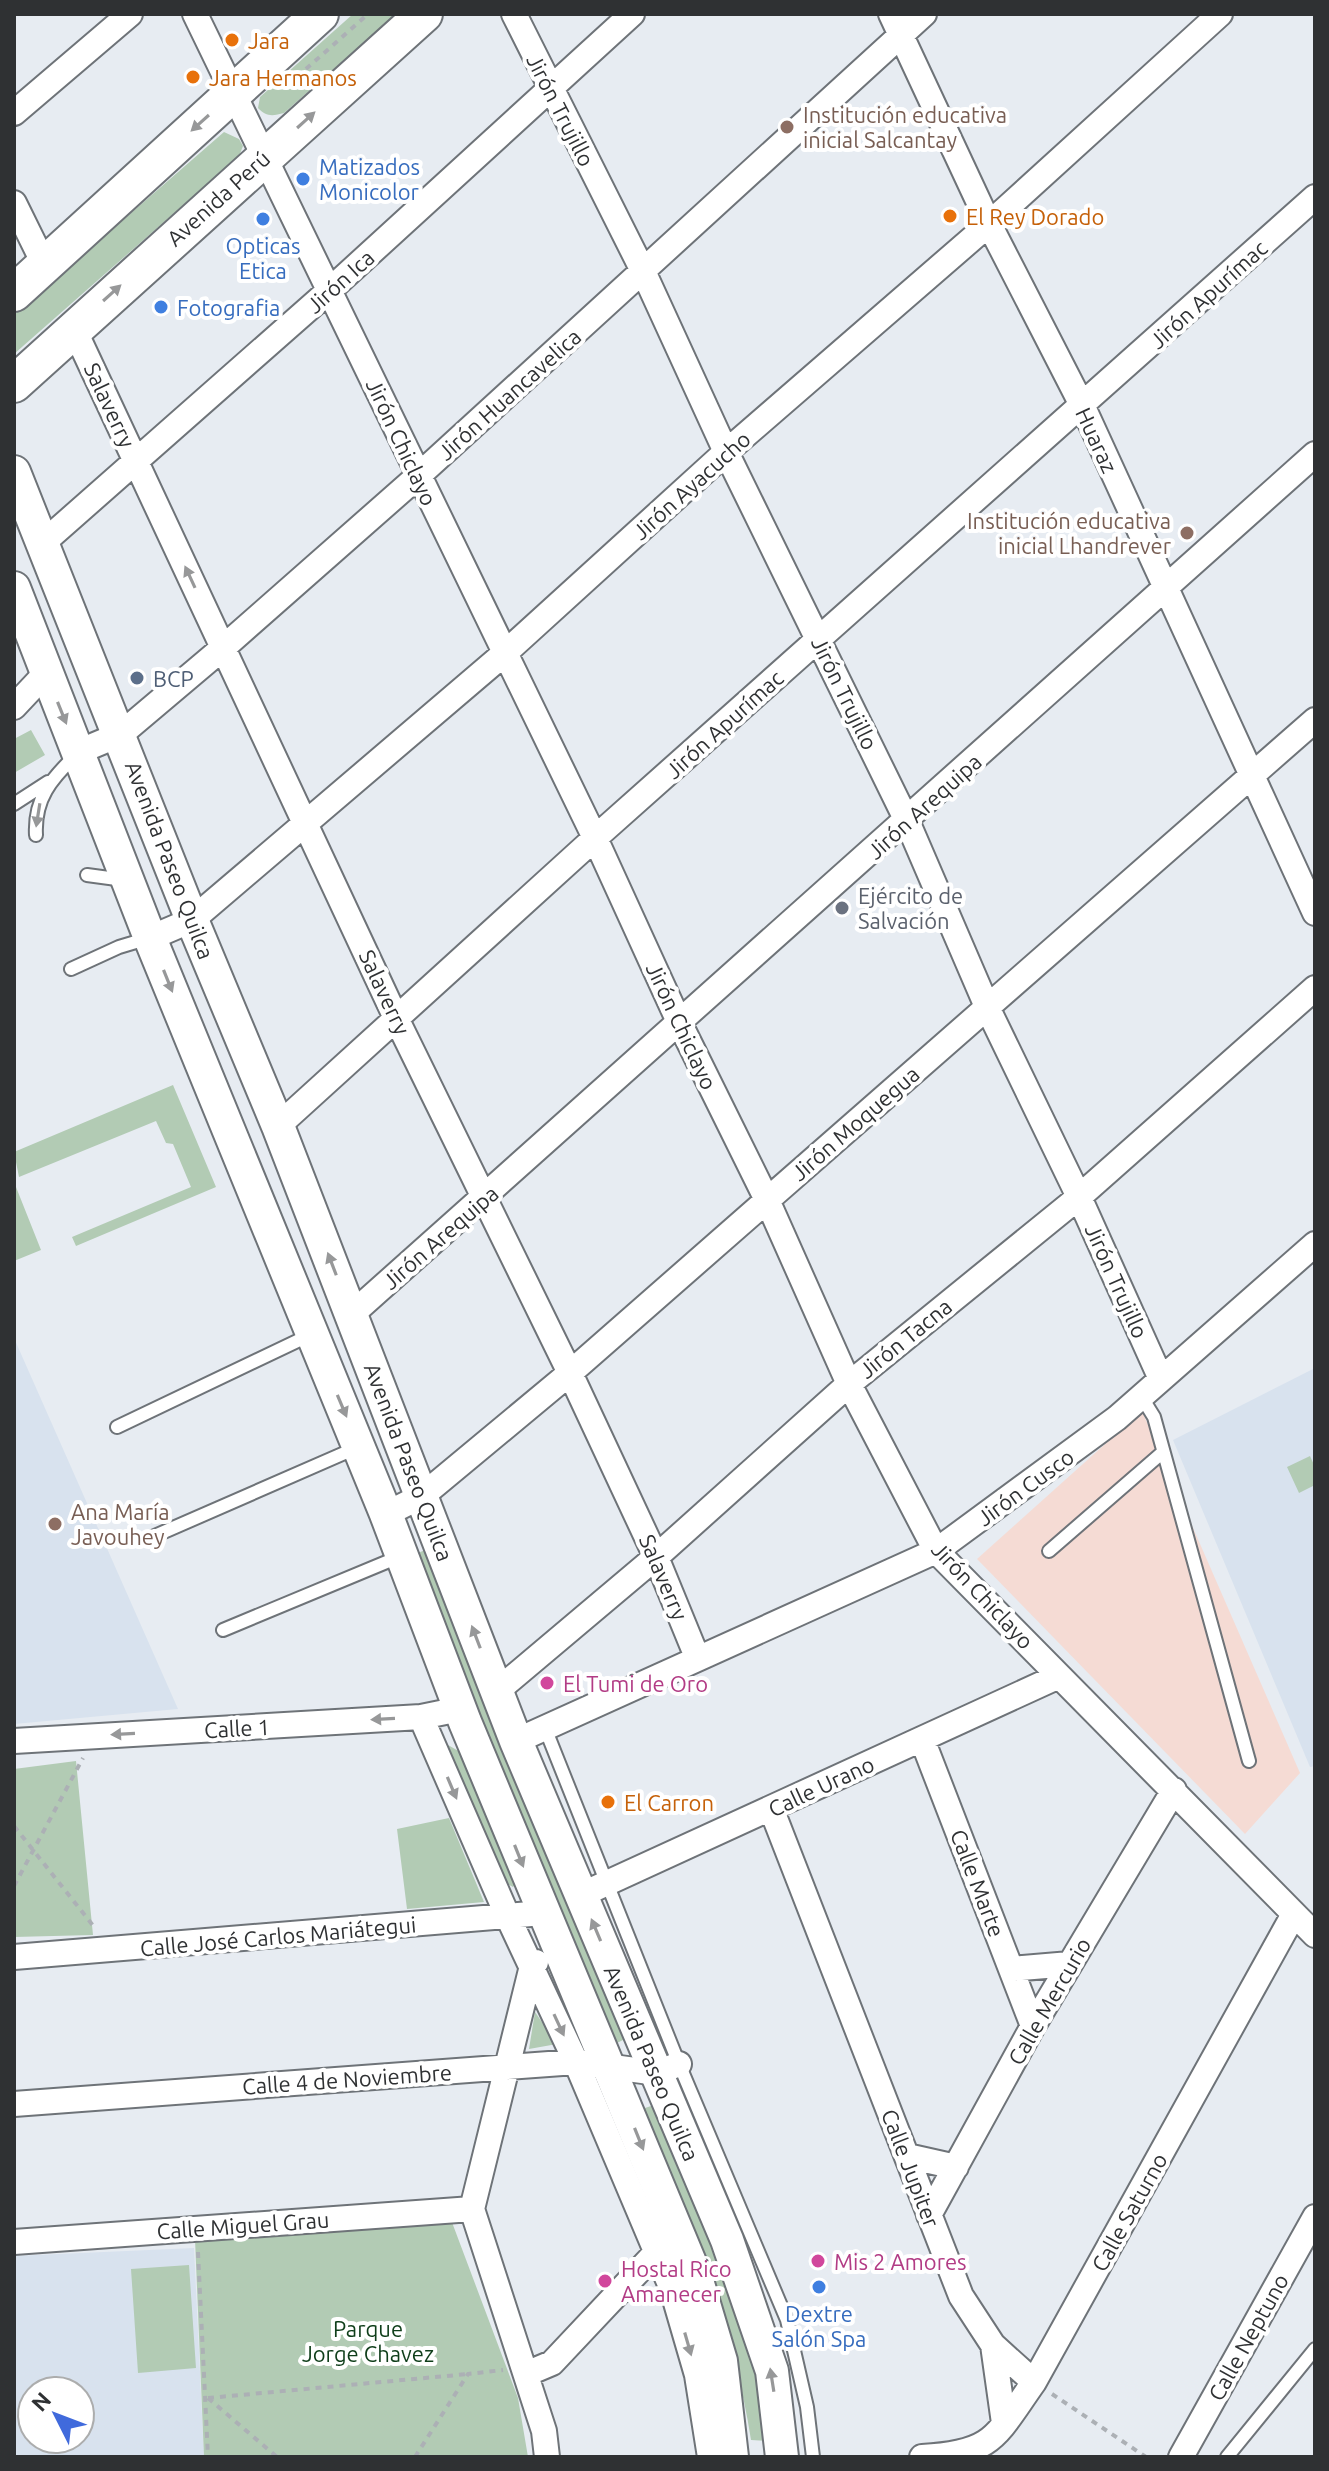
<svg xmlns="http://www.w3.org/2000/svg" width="1329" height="2471" font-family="Ubuntu,sans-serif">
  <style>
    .industrial { fill: #f5dbd4 }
    .built { fill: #d8e2ee; fill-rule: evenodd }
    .green { fill: #b2cbb4 }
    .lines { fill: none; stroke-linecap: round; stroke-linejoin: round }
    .lane-casing { stroke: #6e7378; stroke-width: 16 }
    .street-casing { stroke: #6e7378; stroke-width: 28 }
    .secondary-casing { stroke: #6e7378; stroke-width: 36 }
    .primary-casing { stroke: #6e7378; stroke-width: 40 }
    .path { stroke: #acb0b5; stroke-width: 4; stroke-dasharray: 6 6; stroke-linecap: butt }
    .lane { stroke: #fff; stroke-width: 12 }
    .street { stroke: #fff; stroke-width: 24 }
    .secondary { stroke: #fff; stroke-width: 32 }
    .primary { stroke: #fff; stroke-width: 36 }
    .oneway { fill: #979899 }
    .food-dot { fill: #e8710a; stroke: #fff; stroke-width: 3 }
    .education-dot { fill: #8d6e63; stroke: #fff; stroke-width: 3 }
    .shop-dot { fill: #3f7fe0; stroke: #fff; stroke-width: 3 }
    .service-dot { fill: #5c6f8a; stroke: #fff; stroke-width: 3 }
    .worship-dot { fill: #6b7280; stroke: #fff; stroke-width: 3 }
    .hotel-dot { fill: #d1479c; stroke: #fff; stroke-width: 3 }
    .labels { text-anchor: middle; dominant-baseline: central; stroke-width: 8; stroke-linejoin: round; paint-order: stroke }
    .food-label { font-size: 22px; fill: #c56008; stroke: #fff; text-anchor: start }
    .street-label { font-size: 22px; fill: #2f3133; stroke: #fff }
    .education-label { font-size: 22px; fill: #785e54; stroke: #fff; text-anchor: start }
    .shop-label { font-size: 22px; fill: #366cbe; stroke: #fff; text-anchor: start }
    .service-label { font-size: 22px; fill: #4e5e75; stroke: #fff; text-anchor: start }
    .worship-label { font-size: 22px; fill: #5b616d; stroke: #fff; text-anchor: start }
    .hotel-label { font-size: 22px; fill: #b23c85; stroke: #fff; text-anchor: start }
    .park-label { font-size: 22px; fill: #0f3e1a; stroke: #fff }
  </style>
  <rect width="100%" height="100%" fill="#e7ecf2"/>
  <path class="industrial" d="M1142,1411l158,362 -55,61 -268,-275z"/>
  <path class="built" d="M14,1338l164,371 -164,15z
    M1315,1368v398l-5,1 -137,-327z
    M194,2248l10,209h-190v-201zM32,2391h48v48h-48z"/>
  <path class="green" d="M353,14h43l-112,99c-11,3 -18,4 -26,-5l2,-11z
    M224,132l15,7 4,7 -4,10 -225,198v-39z
    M31,730l14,25 -31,18v-34z
    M173,1085l43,102 -140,59 -4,-9 119,-50 -18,-43 -7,-1 -10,-22 -137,56 -5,-25z
    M14,1182l27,68 -27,11z
    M1310,1456l5,11v18l-16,8 -12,-26z
    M430,1548l199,489 -16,8 -200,-490z
    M448,1745l21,12 52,121 -8,9 -11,-6z
    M76,1761l17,174 -79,2v-168z
    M449,1818l35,84 -77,7 -10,-80z
    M535,2012l22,32 -28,5z
    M657,2104l101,255 10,82 -17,-1c-17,-114 -68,-224 -112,-330z
    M450,2217l68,181 10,59h-324l-9,-218z
    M189,2265l7,103 -58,5 -7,-104z"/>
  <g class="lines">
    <defs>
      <path id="lane" d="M14,804l34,-22
        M36,835c-2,-36 15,-56 40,-80
        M87,875l37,5
        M71,969l48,-22 30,-9
        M1141,1396l13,21 95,344
        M117,1427l195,-93
        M150,1538l206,-90
        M1049,1551l114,-99
        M223,1630l178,-74
        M545,1728l134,336 108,256 20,87 6,50
        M1227,2457l88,-108"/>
      <path id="street" d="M195,14l400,824 85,186 87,176 82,184 87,167 379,384
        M514,14l129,257 83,181 181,369 81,188 91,188 82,182
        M891,14l98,210 94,183 232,506
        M14,113l116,-99
        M14,203l31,63
        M73,327l323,691 174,355 86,184 41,100
        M44,542l287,-253 301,-275
        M14,707l32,-34
        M78,752l43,-18 103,-87 193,-170 507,-463
        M150,938l42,-18 313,-267 221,-201 263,-228 231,-210
        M278,1126l317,-288 720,-641
        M351,1315l964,-861
        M386,1514l36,-18 148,-123 745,-653
        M497,1691l159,-134 193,-173 230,-187 236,-209
        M421,1717l87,200 68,145 96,227 25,86 13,82
        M922,1739l111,287
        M14,1741l407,-24 39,-8
        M516,1741l420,-190 181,-133 198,-174
        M771,1808l190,488 32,49 41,37
        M581,1895l478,-219
        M14,1957l529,-44
        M536,1962l-4,4 -60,243 72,222 3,26
        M1011,1969l59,-5
        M14,2104l562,-42 81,11 22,-9
        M907,2156l49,11
        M929,2215l104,-189 141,-236
        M14,2242l458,-33
        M993,2345l11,78
        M526,2374l26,-11 113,-120
        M922,2457c72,-4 73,-20 112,-75l260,-468
        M1181,2457l134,-240"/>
      <path id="secondary" d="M14,472l178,448 86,206 238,615 211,499 45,131 10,86
        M14,588l136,350 236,576 79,208 231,555 25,84 11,96"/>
      <path id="primary" d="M14,293l306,-279
        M14,384l410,-370"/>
    </defs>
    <use href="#lane" class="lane-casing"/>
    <use href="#street" class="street-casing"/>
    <use href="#secondary" class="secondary-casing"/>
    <use href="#primary" class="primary-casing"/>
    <path class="path" d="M288,85l80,-71
      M14,1826l81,102
      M14,1886l69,-128
      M198,2252l10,205
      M1052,2394l94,63
      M208,2398l260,-24
      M208,2398l69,59
      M415,2457l53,-83 35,-4"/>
    <use href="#lane" class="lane"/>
    <use href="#street" class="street"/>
    <use href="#secondary" class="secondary"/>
    <use href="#primary" class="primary"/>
  </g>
  <defs><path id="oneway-solid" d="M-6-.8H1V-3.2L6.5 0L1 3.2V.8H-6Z" transform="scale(2)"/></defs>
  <g class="oneway">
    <use href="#oneway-solid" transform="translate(306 120) rotate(-42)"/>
    <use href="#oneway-solid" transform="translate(200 123) rotate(138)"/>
    <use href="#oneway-solid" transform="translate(112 293) rotate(-42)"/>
    <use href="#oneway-solid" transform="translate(190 577) rotate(-115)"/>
    <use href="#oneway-solid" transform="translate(62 713) rotate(68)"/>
    <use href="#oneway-solid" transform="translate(38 815) rotate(99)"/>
    <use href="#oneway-solid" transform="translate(168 981) rotate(68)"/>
    <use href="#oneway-solid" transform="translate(332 1264) rotate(-111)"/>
    <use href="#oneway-solid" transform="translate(342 1406) rotate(67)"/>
    <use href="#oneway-solid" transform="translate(476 1637) rotate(-111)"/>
    <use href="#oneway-solid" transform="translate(383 1719) rotate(177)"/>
    <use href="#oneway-solid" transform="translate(123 1734) rotate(177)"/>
    <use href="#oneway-solid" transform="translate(452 1788) rotate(67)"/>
    <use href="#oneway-solid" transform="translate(519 1856) rotate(68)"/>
    <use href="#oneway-solid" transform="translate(596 1930) rotate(-113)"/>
    <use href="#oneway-solid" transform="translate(559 2025) rotate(65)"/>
    <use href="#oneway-solid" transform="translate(639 2139) rotate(68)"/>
    <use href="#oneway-solid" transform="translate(688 2344) rotate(74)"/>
    <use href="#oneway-solid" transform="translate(772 2380) rotate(-99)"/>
  </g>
  <g class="food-dot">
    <circle cx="232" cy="40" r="8"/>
    <circle cx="193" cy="77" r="8"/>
    <circle cx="950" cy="216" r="8"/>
    <circle cx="608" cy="1802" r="8"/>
  </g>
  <g class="education-dot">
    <circle cx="787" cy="127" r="8"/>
    <circle cx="1187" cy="533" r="8"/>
    <circle cx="55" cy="1524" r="8"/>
  </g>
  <g class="shop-dot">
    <circle cx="303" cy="179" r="8"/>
    <circle cx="263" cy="219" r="8"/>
    <circle cx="161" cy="307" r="8"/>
    <circle cx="819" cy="2287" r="8"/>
  </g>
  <circle class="service-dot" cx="137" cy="678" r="8"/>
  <circle class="worship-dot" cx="842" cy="908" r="8"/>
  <g class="hotel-dot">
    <circle cx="547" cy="1683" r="8"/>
    <circle cx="818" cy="2261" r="8"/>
    <circle cx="605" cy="2281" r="8"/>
  </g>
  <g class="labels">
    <g class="food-label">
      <text x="248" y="40">Jara</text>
      <text x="209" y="77">Jara Hermanos</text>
      <text x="966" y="216">El Rey Dorado</text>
      <text x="624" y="1802">El Carron</text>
    </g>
    <g class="street-label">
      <text transform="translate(561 110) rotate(63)">Jirón Trujillo</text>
      <text transform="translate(218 198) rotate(-42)">Avenida Perú</text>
      <text transform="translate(340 281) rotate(-42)">Jirón Ica</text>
      <text transform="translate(1208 294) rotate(-42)">Jirón Apurímac</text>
      <text transform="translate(509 394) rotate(-42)">Jirón Huancavelica</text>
      <text transform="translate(110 405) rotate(65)">Salaverry</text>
      <text transform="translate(1097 440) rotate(65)">Huaraz</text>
      <text transform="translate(402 442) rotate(65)">Jirón Chiclayo</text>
      <text transform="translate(691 485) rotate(-42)">Jirón Ayacucho</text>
      <text transform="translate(845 693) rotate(64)">Jirón Trujillo</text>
      <text transform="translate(724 724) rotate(-42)">Jirón Apurímac</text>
      <text transform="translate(924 806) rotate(-42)">Jirón Arequipa</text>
      <text transform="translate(170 860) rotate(69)">Avenida Paseo Quilca</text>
      <text transform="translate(385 992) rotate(65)">Salaverry</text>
      <text transform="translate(682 1026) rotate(65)">Jirón Chiclayo</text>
      <text transform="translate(855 1123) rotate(-41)">Jirón Moquegua</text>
      <text transform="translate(440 1237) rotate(-41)">Jirón Arequipa</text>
      <text transform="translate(1117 1281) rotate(66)">Jirón Trujillo</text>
      <text transform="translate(905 1338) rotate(-39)">Jirón Tacna</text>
      <text transform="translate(409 1462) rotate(69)">Avenida Paseo Quilca</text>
      <text transform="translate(1025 1487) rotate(-36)">Jirón Cusco</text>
      <text transform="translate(664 1577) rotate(67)">Salaverry</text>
      <text transform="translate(983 1595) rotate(47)">Jirón Chiclayo</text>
      <text transform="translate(237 1728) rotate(-3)">Calle 1</text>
      <text transform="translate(821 1786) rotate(-25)">Calle Urano</text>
      <text transform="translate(978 1883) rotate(69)">Calle Marte</text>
      <text transform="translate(278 1936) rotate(-5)">Calle José Carlos Mariátegui</text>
      <text transform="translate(1049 2001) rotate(-60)">Calle Mercurio</text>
      <text transform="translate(652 2063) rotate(67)">Avenida Paseo Quilca</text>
      <text transform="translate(347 2079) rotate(-4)">Calle 4 de Noviembre</text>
      <text transform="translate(911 2168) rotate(69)">Calle Jupiter</text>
      <text transform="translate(1129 2212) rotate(-61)">Calle Saturno</text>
      <text transform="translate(243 2225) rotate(-4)">Calle Miguel Grau</text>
      <text transform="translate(1248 2337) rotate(-61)">Calle Neptuno</text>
    </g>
    <g class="education-label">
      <text x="803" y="114">Institución educativa<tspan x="803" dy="25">inicial Salcantay</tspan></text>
      <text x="1171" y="520" text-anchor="end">Institución educativa<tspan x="1171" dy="25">inicial Lhandrever</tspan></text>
      <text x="71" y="1511">Ana María<tspan x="71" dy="25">Javouhey</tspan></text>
    </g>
    <g class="shop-label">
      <text x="319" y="166">Matizados<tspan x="319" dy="25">Monicolor</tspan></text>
      <text x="263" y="245" text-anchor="middle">Opticas<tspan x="263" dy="25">Etica</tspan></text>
      <text x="177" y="307">Fotografia</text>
      <text x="819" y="2313" text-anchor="middle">Dextre<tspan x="819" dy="25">Salón Spa</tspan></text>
    </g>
    <g class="service-label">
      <text x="153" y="678">BCP</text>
    </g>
    <g class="worship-label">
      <text x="858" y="895">Ejército de<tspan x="858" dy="25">Salvación</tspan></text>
    </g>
    <g class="hotel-label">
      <text x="563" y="1683">El Tumi de Oro</text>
      <text x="834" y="2261">Mis 2 Amores</text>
      <text x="621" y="2268">Hostal Rico<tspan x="621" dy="25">Amanecer</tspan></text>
    </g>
    <g class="park-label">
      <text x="368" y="2328">Parque<tspan x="368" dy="25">Jorge Chavez</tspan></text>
    </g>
  </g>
  <rect width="1329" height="2471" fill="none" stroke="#2f3133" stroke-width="32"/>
  <g transform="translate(56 2415) rotate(312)"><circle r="38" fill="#ffffff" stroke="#acadad" stroke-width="2"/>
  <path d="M0-6L14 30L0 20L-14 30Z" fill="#406adc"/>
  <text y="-12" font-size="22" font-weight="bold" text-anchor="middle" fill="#2f3133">N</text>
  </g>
</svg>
